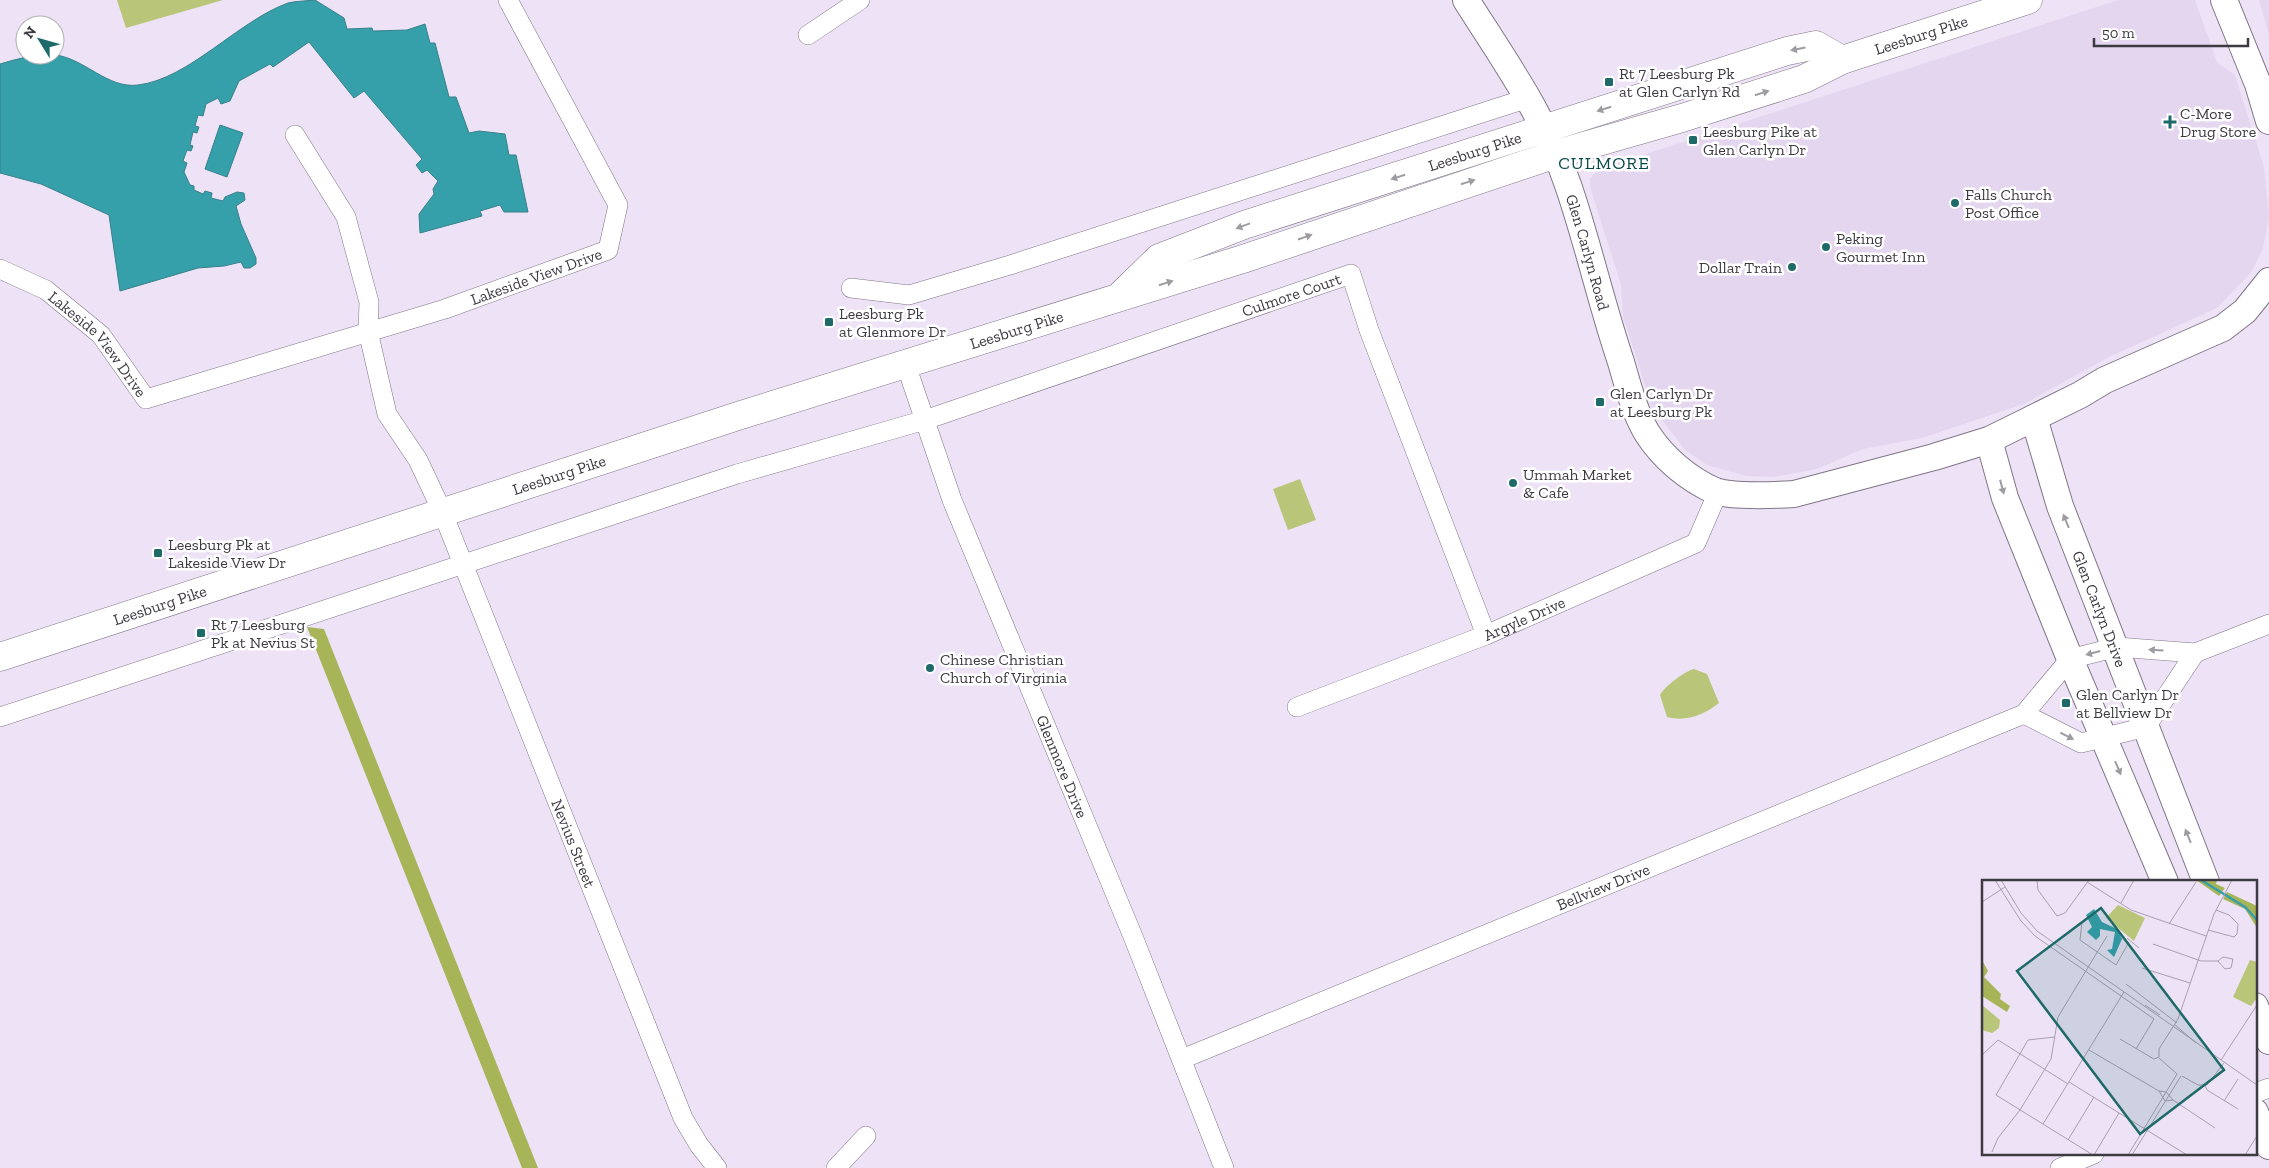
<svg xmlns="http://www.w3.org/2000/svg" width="2269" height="1168" font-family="'Zilla Slab',serif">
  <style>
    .built { fill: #e5d6f0 }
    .green { fill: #b9c579 }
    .forest { fill: #a7b458 }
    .water { fill: #359faa; stroke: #38818b }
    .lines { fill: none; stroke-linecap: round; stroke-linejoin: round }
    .street-casing { stroke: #807687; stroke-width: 20 }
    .secondary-casing { stroke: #807687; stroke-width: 28 }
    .primary-casing { stroke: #807687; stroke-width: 29 }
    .street { stroke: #fff; stroke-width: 19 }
    .secondary { stroke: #fff; stroke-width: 26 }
    .primary { stroke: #fff; stroke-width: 28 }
    .oneway { fill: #9e9ca0 }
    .poi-dot { fill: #1d6a69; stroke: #fff; stroke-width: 2 }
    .labels { text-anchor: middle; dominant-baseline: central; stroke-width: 5; stroke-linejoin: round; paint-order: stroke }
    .street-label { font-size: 16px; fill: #3e3a42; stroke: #fff }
    .poi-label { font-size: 16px; fill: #3e3a42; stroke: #fff; text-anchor: start }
    .neighbourhood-label { font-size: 18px; letter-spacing: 1px; fill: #084949; stroke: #fff }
    .inset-river { fill: none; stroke: #359faa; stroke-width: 2.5 }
    .inset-road { fill: none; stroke: #a89fae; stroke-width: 1 }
    .view { fill: #1d6a69; fill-opacity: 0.15; stroke: #1d6a69; stroke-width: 2.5 }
    .inset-edge { fill: none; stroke: #3e3a42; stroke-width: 2.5 }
  </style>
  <rect width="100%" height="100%" fill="#eee3f6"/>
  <path class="built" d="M2118,0h77l22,62 18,13 29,92 5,49 -6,33 -13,25 -33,34 -108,49 -85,47 -102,34 -59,11 -46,20 -43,8 -28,-1 -39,-11 -22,-15 -33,-43 -29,-91 -2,-31 -31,-98v-9l10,-9z
    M2259,0h10v35z"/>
  <path class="green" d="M117,0h106l-97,28z
    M1300,479l16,41 -28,10 -15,-41z
    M1694,669l13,5 12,29c-15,12 -33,19 -52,14l-7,-22c4,-8 25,-24 34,-26z"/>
  <path class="forest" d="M307,627l17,2 214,539h-16z"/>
  <path class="water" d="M315,0l29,18 3,11 25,-1 1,3 34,-1 18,-6 5,19h5l14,54h7l13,36 10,-2 26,3 4,21h7l12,57h-24l-4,-7 -20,6 2,5 -62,17 -1,-19 15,-20 -1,-5 5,-8 -11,-11 -5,3 -6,-8 6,-6 -58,-68 -10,7 -45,-56 -36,25 -3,-3 -31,17 -9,20 -9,3 -3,-6 -12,6 -3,12 -5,-1 -3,11 4,1 -2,6 -4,-1 -3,13 3,1 -2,5 -4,-1 -4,11 4,2 -3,9 6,13 4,1v4l9,4 2,-3 7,2 -1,5 12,3 2,-4 12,-5 7,1 1,7 -9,6 5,18 15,34v6l-6,4h-6l-3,-6 -17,4 -26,2 -78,23 -11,-76 -68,-31 -41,-11v-109c17,-5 38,-11 56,-9 29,4 52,34 82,30 51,-6 100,-64 150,-82 8,-2 18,-2 27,-3z
    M220,125l23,8 -16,44 -22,-8z"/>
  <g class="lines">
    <defs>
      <g id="street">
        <path d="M808,35l52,-35"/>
        <path id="s1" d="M295,135l51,82 23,85 -1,29 19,83 31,46 24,51 241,607 16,27 18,23"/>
        <path id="s2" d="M0,269l46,21 55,45 45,64 299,-90 163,-59 10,-45 -110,-205"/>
        <path d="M851,288l58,7 101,-30 518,-167"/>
        <path id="s3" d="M906,365l46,135 182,439 90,229"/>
        <path id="s4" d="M1297,707l189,-72 210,-92 22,-51"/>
        <path d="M2024,714l57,29 65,-16 49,-74"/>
        <path id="s5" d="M0,717l737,-243 188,-54 426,-146 18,56 117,305"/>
        <path id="s6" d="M1182,1059l842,-345 46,-55 47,-12 78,6 74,-29"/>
        <path d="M2255,1093l14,-5"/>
        <path d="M836,1168l30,-32"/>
        <path d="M2060,1168l34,-14"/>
      </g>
      <g id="secondary">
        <path id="s7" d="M1466,0c38,60 79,117 102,185 20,58 33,118 53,177 7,24 13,49 26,71 16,25 41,46 68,58 17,6 61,4 79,3l140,-37 55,-17 91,-45 25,-15 118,-52 22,-17 24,-30"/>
        <path d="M2224,0l34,84 11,37"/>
        <path id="s8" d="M2034,418l26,88 146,376"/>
        <path d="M1989,440l16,58 65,161 95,223"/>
        <path d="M2255,1006l14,35"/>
        <path d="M2255,1112l14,34"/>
      </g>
      <g id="primary">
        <path id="s9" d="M1122,294l37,-36 85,-33 543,-174 29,-6 26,15"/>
        <path id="s10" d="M0,657l741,-242 502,-156 313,-105 126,-36 122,-39 38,-19 186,-60"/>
      </g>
    </defs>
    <use href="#street" class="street-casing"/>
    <use href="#secondary" class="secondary-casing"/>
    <use href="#primary" class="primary-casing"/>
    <use href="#street" class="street"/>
    <use href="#secondary" class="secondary"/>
    <use href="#primary" class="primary"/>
  </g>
  <defs><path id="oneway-solid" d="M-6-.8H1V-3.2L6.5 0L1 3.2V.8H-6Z" transform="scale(1.25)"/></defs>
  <g class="oneway">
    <use href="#oneway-solid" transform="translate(1798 49) rotate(169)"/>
    <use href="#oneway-solid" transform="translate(1762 93) rotate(-18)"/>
    <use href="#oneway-solid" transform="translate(1604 109) rotate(162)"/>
    <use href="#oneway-solid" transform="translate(1398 177) rotate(163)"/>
    <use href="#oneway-solid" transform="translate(1468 182) rotate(-18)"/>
    <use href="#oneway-solid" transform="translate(1243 226) rotate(160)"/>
    <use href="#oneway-solid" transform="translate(1305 237) rotate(-19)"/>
    <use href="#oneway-solid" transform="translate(1166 283) rotate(-17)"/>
    <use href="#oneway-solid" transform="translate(2002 487) rotate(75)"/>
    <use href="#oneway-solid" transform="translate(2066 521) rotate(-112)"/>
    <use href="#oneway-solid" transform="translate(2156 650) rotate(-176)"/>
    <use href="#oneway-solid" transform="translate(2093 653) rotate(165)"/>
    <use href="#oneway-solid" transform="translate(2067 736) rotate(27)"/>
    <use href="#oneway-solid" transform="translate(2118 768) rotate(67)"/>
    <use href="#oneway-solid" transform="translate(2188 836) rotate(-112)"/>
  </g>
  <g class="poi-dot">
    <rect x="1604" y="77" width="10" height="10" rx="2.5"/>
    <path d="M2167.5 114.5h5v5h5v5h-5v5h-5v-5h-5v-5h5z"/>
    <rect x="1688" y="135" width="10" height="10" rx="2.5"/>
    <circle cx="1955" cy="203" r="5"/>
    <circle cx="1826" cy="247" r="5"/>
    <circle cx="1792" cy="267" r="5"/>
    <rect x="824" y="317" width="10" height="10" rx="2.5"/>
    <rect x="1595" y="397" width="10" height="10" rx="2.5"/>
    <circle cx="1513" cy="483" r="5"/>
    <rect x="153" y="548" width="10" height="10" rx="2.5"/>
    <rect x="196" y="628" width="10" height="10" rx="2.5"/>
    <circle cx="930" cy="668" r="5"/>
    <rect x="2061" y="698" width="10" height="10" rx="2.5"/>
  </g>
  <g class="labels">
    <g class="street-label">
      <text stroke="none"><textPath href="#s10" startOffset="2020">Leesburg Pike</textPath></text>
      <text stroke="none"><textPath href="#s9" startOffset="385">Leesburg Pike</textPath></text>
      <text stroke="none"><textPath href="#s7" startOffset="282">Glen Carlyn Road</textPath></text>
      <text stroke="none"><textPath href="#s2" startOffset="609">Lakeside View Drive</textPath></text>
      <text stroke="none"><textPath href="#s5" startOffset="1359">Culmore Court</textPath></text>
      <text stroke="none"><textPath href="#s10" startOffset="1068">Leesburg Pike</textPath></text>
      <text stroke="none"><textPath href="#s2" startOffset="126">Lakeside View Drive</textPath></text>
      <text stroke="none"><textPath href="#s10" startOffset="588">Leesburg Pike</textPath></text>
      <text stroke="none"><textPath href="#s10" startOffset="168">Leesburg Pike</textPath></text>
      <text stroke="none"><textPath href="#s8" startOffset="202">Glen Carlyn Drive</textPath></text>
      <text stroke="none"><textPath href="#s4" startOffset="244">Argyle Drive</textPath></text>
      <text stroke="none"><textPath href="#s3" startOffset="431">Glenmore Drive</textPath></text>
      <text stroke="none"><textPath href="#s1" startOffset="768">Nevius Street</textPath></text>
      <text stroke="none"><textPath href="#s6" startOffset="455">Bellview Drive</textPath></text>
    </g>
    <g class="poi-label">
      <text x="1619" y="73">Rt 7 Leesburg Pk<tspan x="1619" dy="18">at Glen Carlyn Rd</tspan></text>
      <text x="2180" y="113">C-More<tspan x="2180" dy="18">Drug Store</tspan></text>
      <text x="1703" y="131">Leesburg Pike at<tspan x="1703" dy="18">Glen Carlyn Dr</tspan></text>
      <text x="1965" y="194">Falls Church<tspan x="1965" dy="18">Post Office</tspan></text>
      <text x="1836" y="238">Peking<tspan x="1836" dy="18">Gourmet Inn</tspan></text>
      <text x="1782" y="267" text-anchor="end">Dollar Train</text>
      <text x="839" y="313">Leesburg Pk<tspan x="839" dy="18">at Glenmore Dr</tspan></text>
      <text x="1610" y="393">Glen Carlyn Dr<tspan x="1610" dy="18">at Leesburg Pk</tspan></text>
      <text x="1523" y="474">Ummah Market<tspan x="1523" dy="18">&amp; Cafe</tspan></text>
      <text x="168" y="544">Leesburg Pk at<tspan x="168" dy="18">Lakeside View Dr</tspan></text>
      <text x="211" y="624">Rt 7 Leesburg<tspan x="211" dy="18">Pk at Nevius St</tspan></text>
      <text x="940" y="659">Chinese Christian<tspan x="940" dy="18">Church of Virginia</tspan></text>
      <text x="2076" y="694">Glen Carlyn Dr<tspan x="2076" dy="18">at Bellview Dr</tspan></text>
    </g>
    <g class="neighbourhood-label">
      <text x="1604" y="163">CULMORE</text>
    </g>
  </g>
  <g transform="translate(1982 880)">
    <rect width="275" height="275" fill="#eee3f6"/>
    <path d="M136,25l27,13 -11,23 -28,-23zM268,80l7,2v36l-6,8 -18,-9zM0,125l18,15 -1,8 -7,5 -10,-3z" fill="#b9c579"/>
    <path d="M214,0h21l-1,4 9,4 -6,8zM245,12l30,14v22l-12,-19 -22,-10zM0,80l6,11 -4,6 17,17 -1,5 10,7 -3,6 -25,-16z" fill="#a7b458"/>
    <path d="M112,29l8,13 15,7 5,10 -8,18 -7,-7 5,-1 3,-17 -15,-3v7l-4,4 -9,-8 5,-5 -6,-12z" fill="#359faa"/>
    <path class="inset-river" d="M219,0l44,27 12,13"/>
    <path class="inset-road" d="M13,0l26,41 14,15 119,83 -18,30M19,0l20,33 16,18 220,154M55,0l1,10 19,26 8,-3 24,-33M105,2l44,28 75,26M0,22l23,-15M139,23l13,-23M100,42l-2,18 36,25 13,-23M187,44l27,-42M226,50l26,7 3,-3 1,-10 -9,-9 -13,-5M145,58l12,10M171,64l48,17h17l7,8 6,-1 2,-9 -10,-2 -5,4M160,88l48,15M144,104l51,39M163,125l15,10M192,144l22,19M73,157l-27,3 -32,55 97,60M138,159l34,20 5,-2M107,170l70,41 7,1 7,8 42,28M0,175l16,-15 70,44M177,177v-8l19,-30 36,-105 18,-34M177,178l18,16M239,180l36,-55M200,196l16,9h9l17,-22M87,202l118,73M223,205l2,5 31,19M177,211l6,10 8,-1M242,221l14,-22M61,244l81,-132M86,260l26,-43M10,272l6,-14 22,-28 31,-51 7,-42 49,-81M112,275l25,-42M146,275l49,-81M150,275l49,-79M263,275l12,-19"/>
    <path class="view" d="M119,28l123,162 -84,64 -123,-163z"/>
    <rect width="275" height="275" class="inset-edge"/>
  </g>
  <g transform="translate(40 40) rotate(307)"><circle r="24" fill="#ffffff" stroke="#b2b0b3"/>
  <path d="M0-4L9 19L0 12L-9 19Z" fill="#1d6a69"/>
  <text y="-8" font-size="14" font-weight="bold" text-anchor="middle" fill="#3e3a42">N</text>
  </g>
  <path d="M2094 38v8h154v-8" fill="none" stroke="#3e3a42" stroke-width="2.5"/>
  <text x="2102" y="38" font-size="15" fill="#3e3a42" stroke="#ffffff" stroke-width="4" paint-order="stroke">50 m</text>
</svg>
